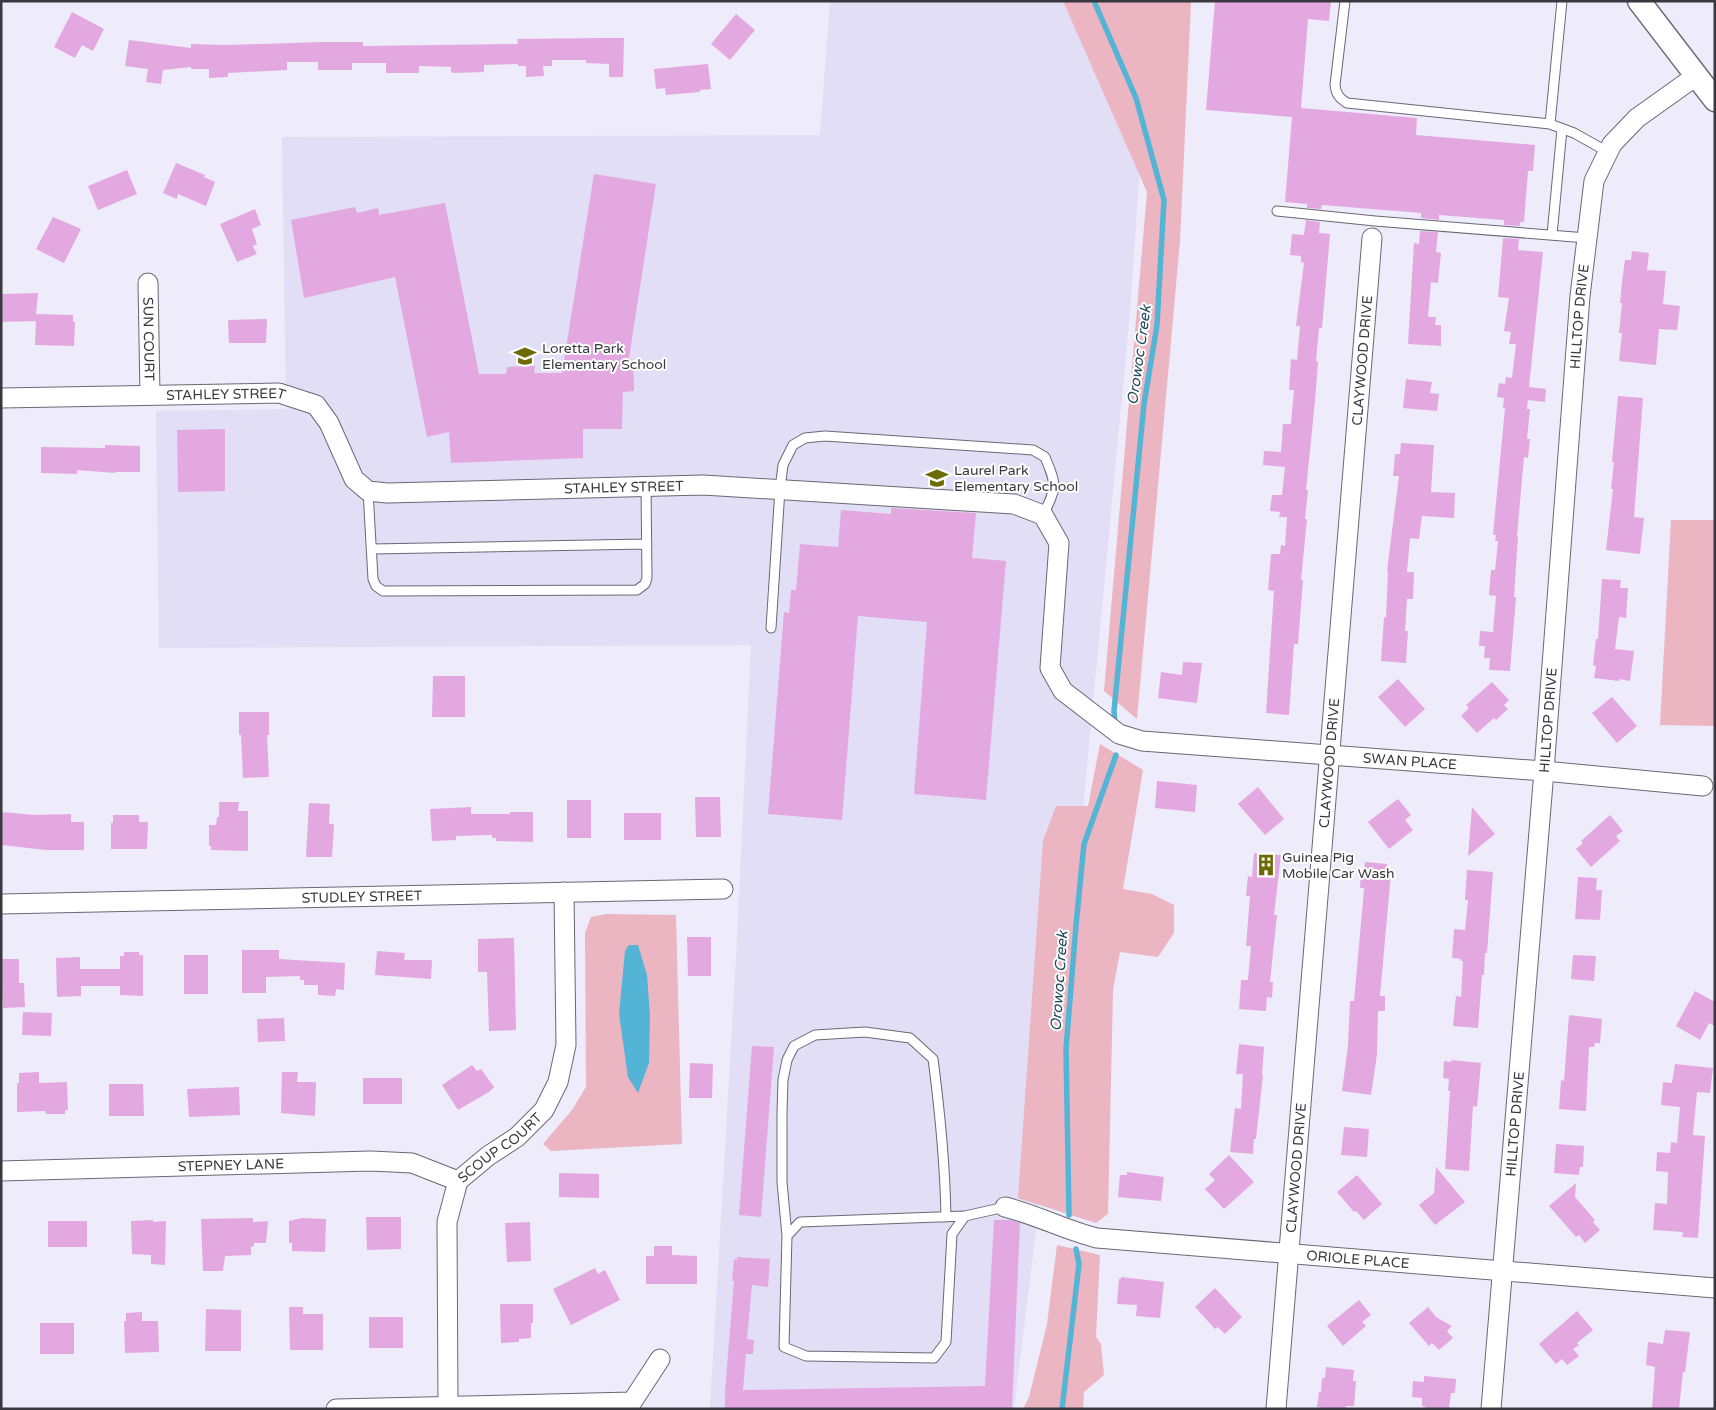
<svg xmlns="http://www.w3.org/2000/svg" width="1716" height="1410" font-family="'Varela Round',sans-serif">
	<rect width="100%" height="100%" fill="#eeebfb"/>
	<path fill="#e1def5" d="M830,1H1151L1130,312L1067,978L1014,1409H710L736,958L751,645L159,648L156,411L286,409L282,137L820,135Z"/>
	<path fill="#ebb5c2" d="M1063,1H1190L1191,3L1180,241L1137,719L1104,691L1147,192Z
		M1671,520H1715V726L1660,725Z
		M1100,744L1143,770L1123,889L1152,894L1174,905V933L1158,957L1120,952L1113,990L1108,1214L1096,1223L1018,1198L1043,841L1056,806H1088Z
		M606,914L676,915L682,1144L551,1151L543,1144L572,1110L586,1087L585,933L591,917Z
		M1057,1245L1100,1255L1096,1337L1101,1344L1104,1375L1084,1392L1083,1409H1023L1029,1397L1047,1324Z"/>
	<path fill="#53b4d6" d="M629,945H638L647,975L650,1016L649,1063L638,1093L628,1077L619,1014L625,951Z"/>
	<g fill="none" stroke-linecap="round" stroke-linejoin="round">
		<path stroke="#53b4d6" stroke-width="5.5" d="M1094,1L1136,98L1164,200L1157,325L1144,404L1114,711L1115,724
			M1069,1215L1066,1049L1076,925L1084,844L1116,755
			M1062,1409L1079,1264L1076,1249"/>
	</g>
	<path fill="#e4a8e1" d="M1215,1H1331L1329,21L1308,19L1301,108L1417,118L1416,135L1535,145L1533,171H1528L1524,222H1520V226L1504,225V220L1439,215V220L1421,218V213L1322,205L1321,209L1307,208V204L1285,202L1292,117L1206,110Z
		M72,12L104,29L93,51L82,45L75,58L54,47Z
		M736,14L755,30L730,60L711,44Z
		M600,38H624L623,77H609V64L586,63V60H552V66H543L544,76L526,77V66H518V64L484,65V72L454,73L451,72V67L419,66V73H386V63H352V70H318V62H287V70L228,73V77L209,78V69H191V67L163,70L161,84L146,82L148,69L125,66L129,40L191,48V44L228,45L322,42H363V46L518,44L517,39Z
		M708,64L711,89L700,90V92L666,95L665,88L656,89L654,69Z
		M176,163L205,175L204,177L215,182L206,206L178,194L177,199L163,193Z
		M127,170L137,194L98,210L88,186Z
		M594,174L656,184L629,358L633,360L634,391L623,392L622,429H583V458L451,463L449,432L427,437L395,277L304,298L291,220L355,207L357,213L378,208L379,215L445,203L479,374H506L507,367L535,366L534,373H562Z
		M255,209L261,225L252,229L257,244L253,246L257,254L237,262L220,224Z
		M53,217L81,229L64,263L36,249Z
		M1306,220L1320,222L1319,233L1330,234L1322,328H1319L1316,361L1318,362L1315,401L1306,490H1308L1305,519H1307L1301,580H1303L1298,644H1294L1289,715L1266,713L1274,591L1268,590L1271,554H1280L1281,545L1285,546L1287,517H1279L1280,512L1270,511L1272,495H1282L1285,467L1263,465L1264,451L1281,452L1283,424H1291L1294,390H1289L1291,359L1297,360L1300,326H1296L1304,263L1301,262V256L1290,255L1292,234L1304,235Z
		M1420,231L1438,232L1436,252L1441,253L1438,283L1431,282L1428,317H1436L1435,325H1441V346L1408,344L1414,243L1419,244Z
		M1503,238L1519,239L1518,250L1543,252L1529,387L1546,389L1545,402L1528,400L1527,409H1530L1527,439H1530L1528,458L1524,457L1517,536H1518L1514,597H1516L1510,671L1489,670L1490,658H1484L1485,646H1479L1480,631L1493,632L1496,596L1489,595L1491,570H1495L1498,541H1495L1496,535H1493L1505,408H1503L1504,398L1497,397L1499,383L1505,384L1506,377L1512,378L1516,344H1509L1511,332L1504,331L1509,298L1498,297Z
		M1632,251L1649,253L1647,270L1666,271L1663,304L1680,306L1677,330L1659,329L1656,365L1619,361L1622,333H1619L1622,303H1620L1622,281L1625,260H1631Z
		M38,293L36,314L73,315V321L75,322L74,346L35,345L36,319V321L1,322V294Z
		M267,319L266,343H229L228,320Z
		M1406,379L1432,382L1430,393L1439,394L1437,411L1403,408Z
		M1618,396L1643,398L1634,517L1644,518L1640,554L1606,550L1613,489H1611L1614,462H1612Z
		M225,429V491L178,492L177,430Z
		M1401,443L1434,445L1431,492L1455,493L1454,518L1422,516L1419,539L1410,538L1407,572H1414L1413,599H1407L1405,631H1408L1406,663L1381,661L1384,617L1386,618L1388,571H1387L1399,476H1393L1395,454H1400Z
		M105,445L140,446V472H115V473L77,470V474L41,473V447L105,448Z
		M891,508L976,513L972,558L1006,561L986,800L914,794L927,622L858,616L842,820L768,814L784,612L789,613L791,590H796L800,544L838,547L841,510L891,514Z
		M1602,579L1621,580L1620,588H1628L1626,618L1619,617L1615,649L1634,651L1630,681L1619,679V681L1594,678L1596,666L1593,665L1596,639H1598Z
		M1183,662L1202,663L1197,703L1158,698L1161,672L1182,675Z
		M433,676H465V717H432Z
		M1398,679L1425,709L1405,727L1378,697Z
		M1492,682L1509,700L1504,705L1508,709L1496,720L1494,718L1477,733L1461,716L1469,708L1466,705Z
		M1612,697L1637,726L1617,743L1592,713Z
		M239,712H269V735H267L269,777L243,778L241,735H239Z
		M1157,781L1197,785L1195,812L1155,808Z
		M1258,787L1284,819L1265,835L1238,804Z
		M695,797H720L721,837H696Z
		M1398,799L1411,815L1405,820L1413,830L1389,849L1368,822Z
		M567,800H591V838H567Z
		M219,802H239L238,811H248V851L211,850V846H209V825H216L217,817H219Z
		M309,803L330,804L329,824H334L332,857H306Z
		M471,807V814H510V812H532L533,813V842L496,841V838H492V835L456,836V840L432,841L430,809Z
		M1472,807L1495,834L1468,856Z
		M1,812L35,815L71,814V822H84V850H46L1,845Z
		M624,813H661V840H624Z
		M113,815H139V822H148L147,849H111V823H113Z
		M1610,815L1623,831L1616,836L1620,841L1591,867L1576,849L1583,843L1581,841Z
		M1254,853L1281,855L1274,915H1277L1270,982H1273L1272,998L1267,997L1266,1011L1239,1009L1241,980H1248L1251,946H1246L1250,896H1246L1248,876L1252,877Z
		M1365,862L1387,864L1386,872L1391,873L1380,996H1385V1011H1378L1377,1054L1371,1095L1342,1091L1348,1045L1350,1001H1354L1363,901L1364,888H1360L1361,870L1364,871Z
		M1467,870L1493,872L1487,953H1485L1484,975H1482L1478,1028L1453,1026L1456,996L1461,997L1463,961H1461V959L1452,958L1454,929L1465,930L1468,900H1465Z
		M1578,877L1597,878L1596,890H1602L1600,920L1575,919Z
		M687,937H711V976H688Z
		M514,938L516,1030L489,1031L487,972H478V939Z
		M242,950H279V959L345,963L344,990L336,989L335,996L318,995V985H304V980H300V976L266,977V993H242Z
		M377,951L405,953L404,960H432L431,979L375,975Z
		M124,952H139V955H143V996L120,995V986H81V996L57,997L56,958L80,957V969H120V956H124Z
		M184,955H208V994H184Z
		M1573,955L1596,956L1594,981L1571,979Z
		M1,959H19V983H24L25,1007L3,1008Z
		M1695,991L1715,1002V1026L1709,1023L1700,1040L1676,1026Z
		M23,1012L52,1013L51,1036L22,1035Z
		M1569,1015L1602,1019L1600,1043H1595L1594,1047H1589L1586,1111L1559,1109L1561,1080L1564,1081Z
		M284,1018L285,1041L258,1042L257,1019Z
		M1239,1044L1264,1047L1262,1075H1263L1256,1139H1254L1253,1154L1230,1152L1235,1108L1241,1109L1243,1074H1236Z
		M752,1046L774,1047L761,1217L739,1215Z
		M1451,1060L1481,1063L1477,1107L1473,1106L1469,1171L1445,1169L1450,1091H1448L1449,1079L1443,1078L1444,1061L1451,1062Z
		M690,1063L713,1064L712,1098H689Z
		M1675,1064L1713,1068L1710,1093L1697,1092L1693,1135L1705,1136L1698,1238L1682,1237L1683,1232L1653,1230L1655,1203L1667,1204L1668,1172L1656,1171L1657,1152L1670,1153L1671,1142L1677,1143L1680,1107L1661,1105L1663,1082L1672,1083Z
		M472,1065L477,1071L481,1069L494,1087L489,1092L458,1110L442,1085Z
		M39,1072V1083L67,1082L68,1110H65V1114H46L45,1111L17,1112V1083H19V1073Z
		M282,1072H298L297,1082H316L315,1116L281,1113Z
		M363,1078H402V1104H363Z
		M109,1084H143L144,1116H109Z
		M239,1087L240,1115L189,1117L187,1089Z
		M1344,1127L1369,1129L1367,1157L1341,1155Z
		M1556,1144L1584,1146L1583,1167H1580L1579,1175L1554,1173Z
		M1229,1155L1254,1182L1224,1209L1205,1189L1215,1180L1209,1174Z
		M1436,1167L1465,1202L1435,1225L1419,1205L1434,1193Z
		M1127,1172L1164,1177L1161,1201L1118,1197L1120,1175H1127Z
		M559,1173L599,1174V1198L559,1197Z
		M1357,1175L1382,1204L1364,1220L1356,1211L1354,1212L1337,1192Z
		M1576,1183L1575,1197L1595,1220L1593,1222L1600,1230L1585,1243L1579,1235L1576,1237L1549,1206Z
		M366,1217H401V1249L367,1250Z
		M253,1218V1222L268,1221L266,1243H254V1246L251,1247V1255L225,1256L223,1271H203L201,1219Z
		M302,1218L326,1219L325,1252L292,1251V1243H289V1221Z
		M153,1220V1222L166,1221L165,1265L151,1264V1255L132,1254L131,1221Z
		M994,1220H1011L1020,1223L1012,1409H725V1391L734,1281H732L734,1259L737,1260V1257L770,1259L768,1287L752,1285L747,1339L754,1340L753,1354H746L743,1390L985,1386Z
		M48,1221H87V1247H48Z
		M530,1222L531,1261L507,1262L505,1223Z
		M654,1246H672V1255L697,1256V1284H646V1256H654Z
		M595,1268L598,1274L605,1270L620,1300L571,1325L553,1289Z
		M1121,1277L1164,1282L1160,1318L1136,1316L1137,1305L1117,1304L1119,1279H1121Z
		M1215,1288L1242,1317L1225,1334L1218,1327L1215,1329L1195,1307Z
		M1359,1300L1371,1315L1362,1322L1366,1326L1343,1346L1327,1326Z
		M500,1304H533V1323H531V1338L519,1339V1342L501,1343Z
		M289,1307H303V1314H323V1350H290Z
		M1428,1307L1436,1317L1452,1326L1447,1331L1453,1338L1439,1350L1432,1343L1429,1346L1409,1323Z
		M206,1309L241,1310V1351H205Z
		M1577,1311L1593,1330L1577,1343L1579,1345L1573,1349L1579,1356L1567,1365L1562,1359L1556,1364L1539,1344Z
		M142,1312V1321H158L159,1352L125,1353L124,1321H126V1313Z
		M369,1317H403V1348H369Z
		M40,1323H74V1354H40Z
		M1665,1330L1690,1332L1685,1372H1683L1679,1409H1652L1655,1367L1646,1365L1648,1342L1663,1344Z
		M1326,1367L1354,1370L1353,1381H1356L1354,1406H1346L1345,1409H1321V1407H1317L1319,1392H1321L1322,1378H1325Z
		M1424,1376L1456,1379L1455,1393H1451L1449,1409H1426V1407L1422,1406V1398L1412,1397L1413,1381L1424,1382Z"/>
	<g fill="none" stroke-linecap="round" stroke-linejoin="round">
		<g stroke="#6a6875" stroke-width="11">
			<path id="service" d="M1345,1L1335,85C1336,94 1339,98 1347,103L1550,124L1574,133L1608,152
				M1550,124L1562,1
				M1277,211L1375,221L1587,238
				M1552,235L1562,129
				M368,491L373,579L376,586L383,591L637,590L645,584L647,578L646,486
				M372,549L647,544
				M771,628L780,489L783,465L793,445L805,438L825,436L1033,450L1045,457C1057,486 1057,487 1043,515
				M965,1216L800,1222L787,1236L784,1347L806,1356L934,1358L946,1342L952,1234L965,1216L1005,1207
				M787,1236L782,1182V1112L783,1080L787,1060L794,1046L815,1035L865,1032L910,1038L933,1059C940,1112 945,1164 946,1217"/>
		</g>
		<g stroke="#6a6875" stroke-width="21">
			<g id="minor">
				<path id="s1" d="M148,283L150,395"/>
				<path id="s2" d="M1,398L279,393L316,405L329,423L354,479L368,491L387,493L703,485L1014,504L1043,515L1059,543L1050,668L1063,691L1119,734L1142,741L1544,771L1703,786"/>
				<path id="s3" d="M1,904L723,889"/>
				<path id="s4" d="M1,1171L371,1161L412,1163L458,1181"/>
				<path id="s5" d="M1005,1207C1037,1215 1065,1230 1097,1238L1715,1288"/>
				<path id="s6" d="M448,1406L447,1222L458,1181L488,1156L517,1137L544,1110L558,1082L566,1045L564,892"/>
				<path d="M336,1409L632,1402L660,1359"/>
				<path id="s7" d="M1276,1409L1372,238"/>
				<path id="s8" d="M1491,1409L1544,771L1580,296L1594,181L1612,144L1637,118L1696,76"/>
			</g>
		</g>
		<g stroke="#6a6875" stroke-width="25">
			<path id="tertiary" d="M1639,1L1715,100"/>
		</g>
		<use href="#service" stroke="#fff" stroke-width="9"/>
		<use href="#minor" stroke="#fff" stroke-width="19"/>
		<use href="#tertiary" stroke="#fff" stroke-width="22"/>
	</g>
	<defs>
		<g id="school-bare" transform="scale(1.725)"><path d="M0-5L7-2L0 1L-7-2ZM-4 1L0 2.5L4 1V4Q0 6-4 4Z" fill="#6d6903" stroke="#fff" stroke-width="2.5" paint-order="stroke"/></g>
		<g id="building-bare" transform="scale(1.725)"><path d="M-4-6H4V6H1V3H-1V6H-4ZM-2.5-4.3h1.7v1.8h-1.7ZM.8-4.3h1.7v1.8H.8ZM-2.5-1h1.7V.8h-1.7ZM.8-1h1.7V.8H.8Z" fill="#6d6903" stroke="#fff" stroke-width="2.5" paint-order="stroke"/></g>
	</defs>
	<g fill-rule="evenodd">
		<use href="#school-bare" x="525" y="356"/>
		<use href="#school-bare" x="937" y="478"/>
		<use href="#building-bare" x="1266" y="865"/>
	</g>
	<g text-anchor="middle" stroke-width="4" stroke-linejoin="round" paint-order="stroke">
		<g font-size="14" fill="#39383e" stroke="#fff">
			<text dy="5" stroke="none"><textPath href="#s8" startOffset="1096">HILLTOP DRIVE</textPath></text>
			<text dy="5" stroke="none"><textPath href="#s1" startOffset="56">SUN COURT</textPath></text>
			<text dy="5" stroke="none"><textPath href="#s7" startOffset="1052">CLAYWOOD DRIVE</textPath></text>
			<text dy="5" stroke="none"><textPath href="#s2" startOffset="225">STAHLEY STREET</textPath></text>
			<text dy="5" stroke="none"><textPath href="#s2" startOffset="675">STAHLEY STREET</textPath></text>
			<text dy="5" stroke="none"><textPath href="#s8" startOffset="691">HILLTOP DRIVE</textPath></text>
			<text dy="5" stroke="none"><textPath href="#s2" startOffset="1644">SWAN PLACE</textPath></text>
			<text dy="5" stroke="none"><textPath href="#s7" startOffset="648">CLAYWOOD DRIVE</textPath></text>
			<text dy="5" stroke="none"><textPath href="#s3" startOffset="361">STUDLEY STREET</textPath></text>
			<text dy="5" stroke="none"><textPath href="#s8" startOffset="286">HILLTOP DRIVE</textPath></text>
			<text dy="5" stroke="none"><textPath href="#s6" startOffset="280">SCOUP COURT</textPath></text>
			<text dy="5" stroke="none"><textPath href="#s4" startOffset="230">STEPNEY LANE</textPath></text>
			<text dy="5" stroke="none"><textPath href="#s7" startOffset="242">CLAYWOOD DRIVE</textPath></text>
			<text dy="5" stroke="none"><textPath href="#s5" startOffset="359">ORIOLE PLACE</textPath></text>
		</g>
		<g font-size="14" fill="#39383e" stroke="#fff" text-anchor="start">
			<text x="542" y="353">Loretta Park<tspan x="542" dy="16">Elementary School</tspan></text>
			<text x="954" y="475">Laurel Park<tspan x="954" dy="16">Elementary School</tspan></text>
			<text x="1282" y="862">Guinea Pig<tspan x="1282" dy="16">Mobile Car Wash</tspan></text>
		</g>
		<g font-size="15" font-style="italic" fill="#204b5a" stroke="#fff">
			<text transform="translate(1139 355) rotate(-82)" y="5">Orowoc Creek</text>
			<text transform="translate(1059 981) rotate(-86)" y="5">Orowoc Creek</text>
		</g>
	</g>
	<rect width="1716" height="1410" fill="none" stroke="#39383e" stroke-width="5"/>
</svg>
